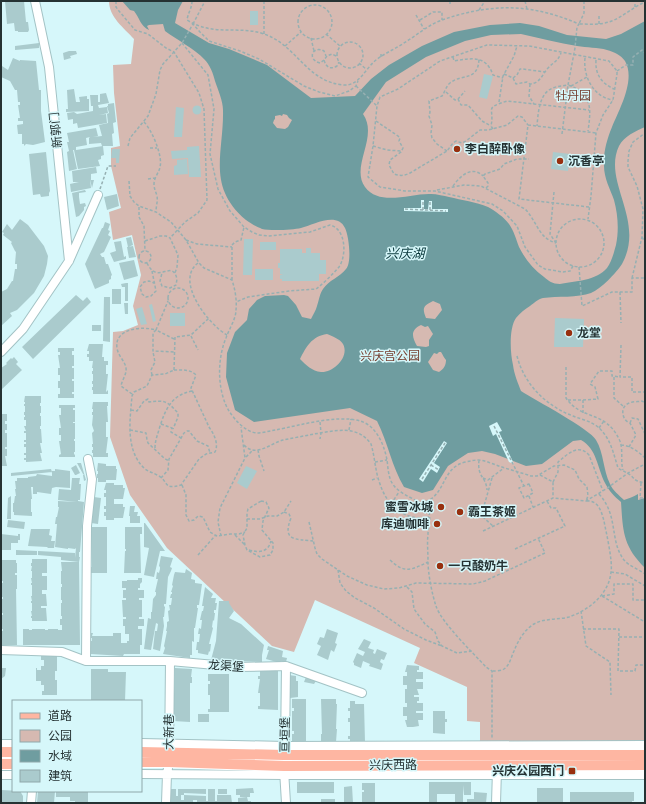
<svg xmlns="http://www.w3.org/2000/svg" width="646" height="804" font-family="'Golos Text','Noto Sans SC',sans-serif">
	<rect width="100%" height="100%" fill="#d6f7fa"/>
	<path fill="#d6b9b1" d="M109,1H645V741L480,742V722L467,721V687L414,663L420,648L315,600L294,652L272,646L167,548L130,495L110,437L113,332L123,331L138,325L133,306L141,275L132,235L113,240L109,212L121,208L111,166V148L120,146L114,93L113,65L131,64L134,39C124,28 109,17 109,1Z"/>
	<path fill="#6f9da0" fill-rule="evenodd" d="M122,1H183L178,10L175,23L209,43L229,49L267,65L311,98L355,96L371,79L389,65L422,46L454,32L490,25L520,23L539,26L567,35L606,39L621,34L645,21V127C636,131 624,136 619,146C602,182 646,220 622,264C616,273 601,289 591,293C578,298 557,296 543,298C538,299 534,303 530,306C525,309 520,313 516,318C509,328 510,352 513,365C514,374 518,383 521,391C535,400 590,429 596,440C604,453 603,470 610,484C613,491 619,495 624,500C629,498 633,497 638,494V500L645,498V568C623,546 623,532 621,502C614,496 609,491 605,483C597,467 597,449 581,440L573,441L542,464L526,466L495,454L482,451L468,453L448,466L433,490L422,493L404,487C392,467 388,443 377,421L350,408L254,422L235,410L226,377L227,353L235,332L247,320L249,309L257,300L265,296L284,295L288,296L296,305L302,317L311,319C313,315 316,310 317,306C319,300 320,293 323,289C329,280 340,277 346,269C352,263 349,236 345,228C337,211 313,225 301,228C293,230 270,231 262,229C257,227 250,223 246,220C206,186 224,153 223,110C223,101 218,90 215,81C213,73 210,65 204,59C196,50 176,39 165,31L163,24L149,25L147,26L149,30C141,27 139,17 134,11L130,10ZM521,34C540,38 559,43 577,46C587,48 598,47 607,50C614,52 621,55 625,61C636,80 619,110 612,127C607,139 603,153 604,166C604,178 610,189 614,200C618,215 619,230 616,245C614,252 612,261 607,268C596,281 575,281 560,284C552,284 549,281 544,277C533,269 525,259 519,247C516,239 514,231 509,224C504,217 495,211 488,207C476,202 462,200 449,197C444,196 437,194 431,194C411,193 380,207 365,187C350,166 379,137 363,114L386,82L426,57L465,41L491,35ZM283,114L287,115L289,118L292,120L288,127L285,129L277,128L273,123L274,120L275,119V116L280,115L282,116ZM433,301L440,304L442,310L435,319L426,318C422,308 423,306 433,301ZM421,325L425,327L428,326L433,334L429,340V346L426,347L417,346C412,337 410,330 421,325ZM327,334C332,336 340,339 343,344C350,357 333,373 321,372C312,371 306,365 300,359C306,347 312,336 327,334ZM439,352H441C443,355 444,358 446,360C446,365 444,369 439,372L433,370L428,362L434,353L437,354Z"/>
	<path fill="#d6f7fa" d="M421,200H424V209H428L429,201H432V209H448V212L404,211V208H421Z
		M497,422L502,431L499,432L514,464L509,462L496,434L493,436L489,426Z
		M444,441L447,443L434,463L440,467L437,473L431,469L423,482L419,479Z"/>
	<path fill="#aacbcd" d="M5,1H24L26,22H28L29,30L28,32H18V31H15L14,23L7,24Z
		M250,11H258V25H250Z
		M39,43V48L15,50V46Z
		M69,51H76L77,54L70,56L71,58L64,60L63,53Z
		M13,58L20,61L19,65L20,60L36,61L39,90H41V111L45,142L33,145L26,144L24,146V144H22V134H18L17,125L23,124V121H18V118H20L18,105H20V102H18L17,90H15L10,81L1,77L2,66L8,70Z
		M484,74L493,76L487,99L479,97Z
		M74,89L76,102H80L79,97L87,96V99H89V111L66,112V109H68L67,90Z
		M106,93L109,103L98,105L99,108L107,107L108,113L99,115L106,114L107,123L78,128L77,123L73,124V119L68,120L67,113L74,112L77,114L93,111V106H91L90,95H98V102H100V94Z
		M114,103L116,122L113,123L114,133L112,134L113,146H102L101,143L89,144V138L90,137L86,138L87,145L76,147V150L103,146L104,155L101,156V159L98,160L100,166L78,169L74,150H73L77,169L69,171L67,152L69,151L67,142H69L67,133L96,128L98,136L93,137L102,136L99,125L108,123L107,114L109,113L107,106H108V104Z
		M192.5 110a4.5 4.5 0 1 1 9 0a4.5 4.5 0 1 1-9 0Z
		M176,107L184,108L182,137H174Z
		M199,146L201,177H189L188,158L172,159L171,151L187,150V147Z
		M112,149H120L119,163H116V158H111Z
		M46,152L50,191L49,193V196L41,197L40,194L33,195L29,154Z
		M553,152L570,154L568,171L551,169Z
		M187,159L188,174L174,175V166L177,165V160Z
		M96,167L97,173L91,174V180H94L92,188L90,179L91,188L71,192L70,184L79,182H73L72,171Z
		M85,190L86,192L79,193V197L80,204L85,203L86,206L84,207V210L79,216L76,217L72,193Z
		M117,194L119,206L107,210L104,197Z
		M20,219L28,225L44,246L48,256L47,264L44,276L34,293L17,310L10,313L12,316L1,326V292L7,289L12,281H13L15,269H17V264H15L16,252L15,251L11,243L12,242L3,235L4,233L2,232L7,224L12,230Z
		M105,222L110,224L108,230L110,231L108,235L111,237L104,252L100,254L102,257H104L106,264H108L112,275L111,276V279L109,280V283L95,289L85,264L102,228H103Z
		M131,237L133,245L128,247L126,238Z
		M244,239H253L252,275H243Z
		M121,241L124,257L126,256V259L114,262L110,253L116,251L114,242Z
		M260,242H276V250H260Z
		M133,246L136,257L129,258L127,247Z
		M306,248H311V253H320V260H326V274H319V281H282V279H280V275L283,274H280V268H278V263H280V249H302V253H306Z
		M134,260L138,276L124,280L119,263Z
		M255,269H273V280H255Z
		M126,283H128V301H125V287H122L121,284Z
		M112,289H121V304H112Z
		M76,295L83,301L87,297L91,302L33,359L22,347Z
		M104,297H110V342L103,341Z
		M124,303H128V314H125Z
		M152,304L156,321L153,322L149,305Z
		M142,307L147,324L141,325L136,309Z
		M170,313H185V326H170Z
		M555,318L584,319L583,347H554Z
		M92,325H101V331H92Z
		M89,344H103L102,357H104V361H108V365H106V374H108L106,392L108,390V394H93V390H92V387H93V384H92V381H93V374H92V371H93V368H92L93,361H89V357H87V354H89V351H87Z
		M58,348H74V351H72V355H74V366H72V368H74V379H72V381H74V392H72V394H74V398H58V394H60V388H58V381H60V375H58V368H60L58,355H60V352H58Z
		M14,357L18,362L16,364L22,370L1,390V368L7,364L6,363L11,358L12,359Z
		M25,396H41V403H40V406H41V413H40V416H41V426H40V429H41L42,443H40L42,453H40L42,461L26,462V460H24V458H26V455H24V453H26V447H24V444H26V442H24V440H26V433H24V431H26L24,426H26V420H24V417H25V415H24V412H25V406H24V404H25V402H24Z
		M93,402H108V406H107L108,422H106V437H108L106,453H108V457H93V453H92V450H93V447H92V444H93L92,433L94,431L92,425L93,415H92V412H93V409H92Z
		M59,405H75V408H73V410H75V422H73V423H75V439H74V441H75V452H74V455L75,454V457H59V455L61,454L59,441H61V435H59V428H61L59,415H61V408H59Z
		M1,414H7V421H5V424H7V430H5V433H7V447H5V449H7V456H5L7,466H1Z
		M77,463H81L86,480L84,481L83,475L84,474H83Z
		M98,463L106,464V466H116V469H117L116,480H106V482H98V478H97V474H98V471H97Z
		M76,465L80,473L76,475H75L71,468Z
		M246,466L257,471L247,489L237,483Z
		M51,469L52,472L11,476V473Z
		M55,469L70,471V488L56,487L52,488L51,494L37,492V494H33V487H31L32,499H31V512H32V516L14,515V512H13V503H14L15,496H16L15,489H16L15,481H17V478H28V477L36,476L37,474L52,476V471H55Z
		M72,478H80L79,484H81L80,500H78V501L84,502L80,552H79V557H80L79,562L61,560V557L38,555V551L75,553V558L76,548L75,549L68,548V549L55,547L57,524H55L56,517H57L59,507H58V501L77,502L58,500L59,489L71,490Z
		M106,483H114V485H123V488H125L123,499H114V504H123V507H125L123,518H114V520H106V516H104V512H106V509H104V506H106V497H104V493H106V490H104Z
		M11,496V519H7L8,498Z
		M94,497L101,498L98,524L91,523Z
		M130,506H135L134,512H138L137,516H140V523H130V516H129Z
		M8,520L25,522L24,529L7,527Z
		M144,523H145L165,551H160L154,577L144,575L149,548L144,547Z
		M91,527H107V573H91V567H92Z
		M125,527H142V534H140L141,573H124L125,551H126V549H125Z
		M31,529H50L49,535L52,536L51,541H55L54,548H48L47,547L28,546Z
		M1,534L18,536V534H20V540H18V543H11V550H1Z
		M16,550L37,551V555H16Z
		M161,556L173,558L170,567L172,568L171,571L168,577L166,604H164V606L165,607L164,617H163L164,626L160,651L153,649L155,631H157L158,624L156,623L151,650L144,649L148,618L151,619V612H152L153,599L156,595V592H155L158,579H156L157,572L159,573L160,569V567L159,566Z
		M32,559H47V573H42V576H47V590H42V594H46L47,606H41V608H46L47,621H32V618H31V616H32L31,611H32V603H31V601H32L31,596H32V585H31V583H32L31,578H32V571H31L32,566H31V563H32Z
		M1,560H16V563H17V573H15V575H17V589H16L17,645H1V631H3V629H1V615H3V613H1V599H3V597H1V583H3V581H1Z
		M61,562H79L80,645H23V629H29V630H32V629H45V630H48V629H58V630H62V625H60V619H62V616H61V603H62V600H61V587H62V584H61V571H62Z
		M186,569L192,573L191,579L195,580V583L202,584L199,605H197V608H198L195,628H194V642L192,641V655H190V658L163,654L165,648L164,646L167,631H166L167,626V622L169,621L168,611L170,610L169,605H171L172,598H170L171,594H172V592H171L173,586L172,585L174,575L175,572L185,573Z
		M138,578H142V582L140,584V588H138V590H144V598H139V600H142V617H139V619H144V626H138V629H142V645H140V654H124L123,656L91,654V641H92V638H89V633H93L92,636H113V633H121V643H127V641H129V634H125V626H123V619H126V617H123L122,600H126V598H123V590H126V588H122V581H127V580H138Z
		M205,587L213,594L211,598H216L215,603H217L216,610H214V613H215L214,621L213,620L212,627L213,628L209,644H211L210,652L209,651L208,655L198,653V650H196L197,642H199L200,634H198L199,628L201,629L202,620H200L202,611H203L204,606H202Z
		M219,601H229V603L234,611L229,618L241,624L264,645L262,655V662L211,660L216,641Z
		M327,629L338,633L335,643L337,644L334,652L331,650L328,660L317,655L321,646L317,644L320,637L324,638Z
		M364,639L371,642L368,648L374,650L373,653L375,654L377,649L387,653L384,660L381,659L380,662L383,664L381,670L369,666L370,664L363,661L361,668L354,665V663L353,662L357,653L363,656L365,652L358,649Z
		M268,646L283,651L282,657L287,658L286,662L281,661L280,663L266,659L269,650H267Z
		M41,656H57V671H55V680H57V695H42V691H44V685H41V681H36V668H37V670H41V666H44V660H41Z
		M407,665L419,666V670H417V672H423V679H416V682H423V689H417L419,695H414V697H419V701H417V703H423V711H416V713H423V720H418L419,726L413,727H407L405,720H407V716H403V707H407V703H405V689H407V685H403V676H407V672H405Z
		M1,668H6L5,676L1,679Z
		M175,668L192,669L191,677H192V683H190V722L173,721Z
		M91,669H108V672H126L125,701H91Z
		M260,670H278V710L258,709V706H260V693H258L260,679H258V676H260Z
		M208,674H229V712H208V709H210V695H208V684H210V681H208Z
		M289,675L296,676V681H298V697L290,698Z
		M306,677L316,681L314,684L304,682Z
		M292,699H306V742H292V734H294V731H292V711H294V708H292Z
		M321,699H336V704H337L336,729H337L336,742H321V734H322Z
		M350,701H355V704H364L365,742H350V739H348V736H350V722H348V718H350V711H348V708H350Z
		M433,711H445V719H447V722H445V734L433,733Z
		M198,714H209V722H198Z
		M297,782H334V793H297Z
		M429,782H471V795H464L463,785V803H455V794H437V803H429Z
		M362,783H375V803H362V792H364V790H362Z
		M352,786L353,803H344V787Z
		M253,788L254,793H250V797H240V795H236V789Z
		M537,788H563V803H537Z
		M169,789H176V796H178V789H206V794L184,793V795H181V800H184V795L206,796V801H208V789H215V801H217V795H231L232,803H197V800H193V803H170Z
		M218,789H227V794H218Z
		M1,790L20,791L23,796V803H1Z
		M38,791H55L54,803H37Z
		M56,791H88V803H75V801H70V797H56Z
		M474,792L487,793L486,803H467V799H474Z
		M570,792H634V801H632V803H570Z
		M247,797L248,801H251V803H238V798Z
		M321,799H335V803H321Z"/>
	<g fill="none" stroke-linecap="round" stroke-linejoin="round">
		<g stroke="#a3c3c5" stroke-width="10">
			<path id="minor" d="M35,1L49,67L69,261
				M1,352L23,329L69,261L98,195
				M1,650L62,652L86,661H170L238,667L286,666L362,693
				M86,661L87,526L92,479L88,459
				M141,743L285,746L645,745
				M1,744H13
				M285,750L286,666
				M284,770L286,803
				M141,774L284,775H645
				M1,775H13
				M31,803L32,791
				M166,803L167,774L169,762L170,661
				M496,803L497,770"/>
		</g>
		<g stroke="#fff" stroke-width="12">
			<path id="major" d="M1,752H13
				M141,752L284,755H645
				M141,762H169L284,766L645,765
				M1,764H13"/>
		</g>
		<path stroke="#96b0b2" stroke-width="1.5" stroke-dasharray="3 2" stroke-linecap="butt" d="M116,1V7L119,11L135,30L148,34L166,48L174,52L199,93L204,109L207,200L198,213L185,222L170,238
			M192,1C192,8 188,13 187,20C214,37 238,25 264,34C297,45 306,82 344,85C359,86 365,69 376,60C385,53 397,48 407,41C417,35 426,27 437,22C444,19 451,17 458,15C502,3 537,6 579,24L577,27L575,48L568,85C562,86 555,86 549,90C539,97 538,114 537,126
			M264,1V34
			M450,1V4
			M525,1L527,9
			M584,1V13L579,24C587,24 596,25 605,23C620,20 631,8 645,2
			M298 22a17 17 0 1 1 34 0a17 17 0 1 1-34 0Z
			M635,7V1
			M479,10L485,1
			M416,15L424,29
			M420,20L433,12H442V20
			M193,24L205,1
			M599,24V15
			M326,34L340,46
			M311,38L314,51
			M337 55a13 13 0 1 1 26 0a13 13 0 1 1-26 0Z
			M182,43L208,75L214,109L210,154L218,189L230,211L244,227L252,232L259,235L268,236L310,232L330,225C346,229 347,255 339,267C332,275 324,283 316,289L289,291L248,297L236,302
			M285,46L301,32
			M336,56L332,54L327,56L324,60C326,67 330,70 337,66L339,62
			M381,57V53
			M453,57L454,61C472,58 486,55 493,75L503,78
			M585,58C583,76 593,97 613,100
			M324,60L320,63C307,60 312,45 324,51L326,56
			M596,60C595,74 601,83 614,89
			M359,63L366,69
			M645,68V72
			M617,71L626,65H633V57L642,50L645,53
			M504,74L513,78L516,84L527,82L530,84C541,83 542,74 549,67C554,62 558,61 561,53
			M513,78L517,75L520,69H523L545,72
			M530,84L529,96L534,104
			M356,86L377,106
			M571,86L587,77
			M446,92L455,100L458,99L465,91
			M458,99L461,105H468L482,121L491,126
			M499,102L503,76L514,56L517,46
			M376,121L398,136L400,138L399,141L403,148L401,152L390,160L389,165L394,174C400,176 404,176 410,173L447,151L453,143L456,141L462,143L466,141L480,130H488L507,125L518,116L522,117L528,125
			M144,122C152,130 163,156 160,167C159,173 154,177 154,184C154,189 156,192 157,196C158,201 156,206 156,212
			M493,129L491,126C495,107 483,109 507,101L589,110
			M562,134L568,85C593,93 591,110 588,131
			M128,146L130,138L148,116L156,94L160,70L163,64L182,43L193,24L200,32L209,41L240,51L259,59L304,86L319,92L335,96L349,91L356,86L358,81
			M373,146L387,150L401,151
			M150,148H157
			M447,151L437,144L432,138L431,133L432,125L429,116L430,112L429,101L442,96C445,92 446,86 450,83C462,73 478,82 479,59
			M148,179L155,178
			M129,181L130,196L134,202L139,206L156,212L171,222L186,240L199,263L204,268L232,280C235,289 237,300 236,310C236,319 229,329 226,338C217,359 217,391 229,411C235,420 245,432 257,433C263,433 269,431 275,430C299,426 352,409 371,427C380,435 385,449 387,460C388,467 388,474 391,481C399,498 425,499 429,513C431,520 428,527 428,534C427,543 428,552 428,561C428,574 432,594 436,606C441,622 473,653 486,667L492,671V739
			M453,186C460,176 472,165 483,176
			M486,188L488,186V183L483,176L485,174L500,169L504,164L517,159H529
			M100,189L108,166H116
			M437,190L464,185L481,186L525,209C537,221 538,238 556,243
			M554,192L550,234L556,243
			M139,207V217L144,226L145,251
			M589,207L519,199L528,125L596,133
			M405,209L446,211
			M423,210V200
			M430,210V201
			M556 243a24 24 0 1 1 48 0a24 24 0 1 1-48 0Z
			M642,237L645,242
			M186,240L197,244L232,247
			M145,241L160,236H166L170,238L178,255L177,267L175,273
			M139 257a6 6 0 1 1 12 0a6 6 0 1 1-12 0Z
			M147,263C158,286 172,258 177,279L176,285L170,288L162,286L160,281L162,273
			M198,263C174,281 209,325 227,335
			M573,266L570,271L563,272L545,269L538,265L525,247L517,226L503,211L492,204L435,191H405L380,187L368,177L373,146L377,106L380,97L398,89L440,61L487,45L529,46L609,61L617,71V74L613,100L603,115L596,133L591,196L588,219
			M579,267L582,306L612,292H632V278H645
			M152,271L156,291L151,296L146,297L142,294L140,287L144,282L149,281L154,283
			M632,278L642,237L643,209L637,186L628,167V161L629,151L633,142L645,133
			M232,280V245L235,242L241,240L244,227
			M168 298a10 10 0 1 1 20 0a10 10 0 1 1-20 0Z
			M620,292L621,323
			M191,336L198,350
			M174,339L156,330L153,333V351L174,352
			M621,345L620,377H632V392H645
			M517,356C524,384 546,406 573,416C583,420 595,422 602,431C611,441 614,455 618,468C621,470 624,471 627,473C635,477 632,481 645,483
			M566,367V398C582,421 605,410 619,439C624,449 620,460 623,470
			M174,370C182,370 190,369 196,375L191,388L209,427C214,434 219,444 215,452L206,454L199,459L181,485C163,490 169,482 159,476C154,473 149,472 145,469C125,451 130,420 132,396L134,392L147,386L152,375L165,374Z
			M174,370L175,337L191,335L209,318
			M152,375L151,370L155,362L153,352
			M614,377V398L624,407
			M132,394L121,386C122,380 127,374 126,368C125,361 118,356 117,348C114,328 143,326 156,330L168,301
			M568,400H583V413
			M583,400L598,399L595,387L590,384L599,371H612V376L620,377
			M131,410L137,411L144,401L148,399L149,402C165,400 167,401 178,413V417L173,429
			M320,422L321,433L320,439
			M630,423L632,418L638,419L645,434
			M161,424L172,428L171,432L181,438
			M494,426L524,486
			M599,428L604,421
			M130,430L146,433L147,440L148,443L164,458L167,460L169,459
			M349,430L351,419
			M244,445C256,458 271,443 283,440C293,438 304,436 314,434C334,431 357,424 371,444C375,457 375,471 380,484C387,506 406,522 429,517
			M621,445C630,445 639,452 645,458
			M629,447L636,435L630,423C623,421 620,410 626,405C630,401 638,402 642,401L645,403
			M155,448C155,440 158,434 160,426C166,408 172,395 192,391
			M258,450L259,456L264,471
			M246,457L253,450
			M479,460C477,478 486,476 487,490
			M375,462L387,460
			M431,465L439,470
			M540,475L553,482V498
			M161,478L168,470L169,459L184,433L187,431H189L197,441L208,446L210,453
			M483,478L488,480L504,468
			M492,478L482,513L484,518L493,526
			M422,479L445,443
			M372,480L377,478
			M553,482L558,472V462C568,454 578,443 589,455L603,491
			M641,483L640,498H645
			M529,484L533,493L524,498L519,488Z
			M182,485L186,495V515L189,521L194,520L198,516L203,517L210,532L217,536L230,534H239L245,532
			M599,494C619,516 609,540 624,560C629,566 638,569 645,574
			M529,496L533,507
			M261,501L266,502L269,508L263,521L262,530L273,543V550L270,555L260,557L247,550L245,545L243,535L247,528V513L248,509Z
			M421,503C447,498 440,467 466,462C470,461 474,460 478,460C484,460 490,463 496,465C507,469 519,472 531,476H537L554,466L564,465L575,470L579,479L587,487L588,496L586,501C598,500 601,510 604,521C606,532 613,561 611,572C609,594 589,610 569,617C558,620 544,618 534,624C524,630 518,641 514,651C511,657 510,665 504,669C501,671 495,671 492,671
			M391,504L399,492
			M284,512L289,514L291,518C282,541 295,539 313,541
			M247,519H260L268,516H277L284,512L291,501
			M309,522L315,548L317,554L322,559L347,576L367,585L384,589L399,588L416,583L473,584L485,581L545,553L538,538
			M483,531L553,498L586,501L606,489L628,473L645,464
			M235,535L245,545
			M221,536L218,522L220,508L245,458L241,427
			M515,549L565,526L556,508H551L547,501
			M249,550C260,553 268,552 271,541
			M198,555L215,536
			M390,560C405,574 411,570 428,562
			M338,570L340,583L346,591L355,598L374,608L404,629L426,640L442,646
			M611,572L625,574L645,586
			M407,587L412,592L414,609L425,624L435,632L438,641L442,646L457,653L472,651
			M602,596L614,594V584H633V600H645
			M602,596L645,622
			M581,611L586,646L610,662L611,695
			M583,629H619L618,671H635L636,665H645
			M619,637H645"/>
		<use href="#minor" stroke="#fff" stroke-width="8"/>
		<use href="#major" stroke="#feb6a2" stroke-width="10"/>
	</g>
	<g fill="#98300f" stroke="#d6f7fa" stroke-width="1.5">
		<circle cx="457" cy="149" r="4"/>
		<circle cx="560" cy="161" r="4"/>
		<circle cx="569" cy="333" r="4"/>
		<circle cx="441" cy="507" r="4"/>
		<circle cx="460" cy="512" r="4"/>
		<circle cx="437" cy="524" r="4"/>
		<circle cx="440" cy="566" r="4"/>
		<rect x="568" y="767" width="8" height="8" rx="2"/>
	</g>
	<g text-anchor="middle" stroke-width="3" stroke-linejoin="round" paint-order="stroke">
		<g font-size="12" fill="#774132" stroke="#d6f7fa">
			<text x="573" y="100">牡丹园</text>
			<text x="390" y="360">兴庆宫公园</text>
		</g>
		<g font-size="12" fill="#253233" stroke="#d6f7fa">
			<text transform="translate(56 130) rotate(-96)" y="4">新郭门</text>
			<text transform="translate(226 666) rotate(4)" y="4">龙渠堡</text>
			<text transform="translate(169 732) rotate(-89)" y="4">大新巷</text>
			<text transform="translate(285 735) rotate(-89)" y="4">亘垣堡</text>
			<text x="393" y="769">兴庆西路</text>
		</g>
		<g font-size="12" font-weight="bold" fill="#253233" stroke="#d6f7fa" text-anchor="start">
			<text x="465" y="153">李白醉卧像</text>
			<text x="568" y="165">沉香亭</text>
			<text x="577" y="337">龙堂</text>
			<text x="433" y="511" text-anchor="end">蜜雪冰城</text>
			<text x="468" y="516">霸王茶姬</text>
			<text x="429" y="528" text-anchor="end">库迪咖啡</text>
			<text x="448" y="570">一只酸奶牛</text>
			<text x="564" y="775" text-anchor="end">兴庆公园西门</text>
		</g>
		<g font-size="13" font-style="italic" fill="#09383b" stroke="#d6f7fa">
			<text x="405" y="258">兴庆湖</text>
		</g>
	</g>
	<rect width="646" height="804" fill="none" stroke="#253233" stroke-width="4"/>
	<rect x="12" y="700" width="130" height="92" fill="#d6f7fa" stroke="#8fa8aa"/>
	<rect x="20" y="713" width="20" height="6" fill="#feb6a2" stroke="#8fa8aa"/>
	<text x="48" y="720" font-size="12" fill="#253233">道路</text>
	<rect x="20" y="730" width="20" height="12" fill="#d6b9b1" stroke="#8fa8aa"/>
	<text x="48" y="740" font-size="12" fill="#253233">公园</text>
	<rect x="20" y="750" width="20" height="12" fill="#6f9da0" stroke="#8fa8aa"/>
	<text x="48" y="760" font-size="12" fill="#253233">水域</text>
	<rect x="20" y="770" width="20" height="12" fill="#aacbcd" stroke="#8fa8aa"/>
	<text x="48" y="780" font-size="12" fill="#253233">建筑</text>
</svg>
